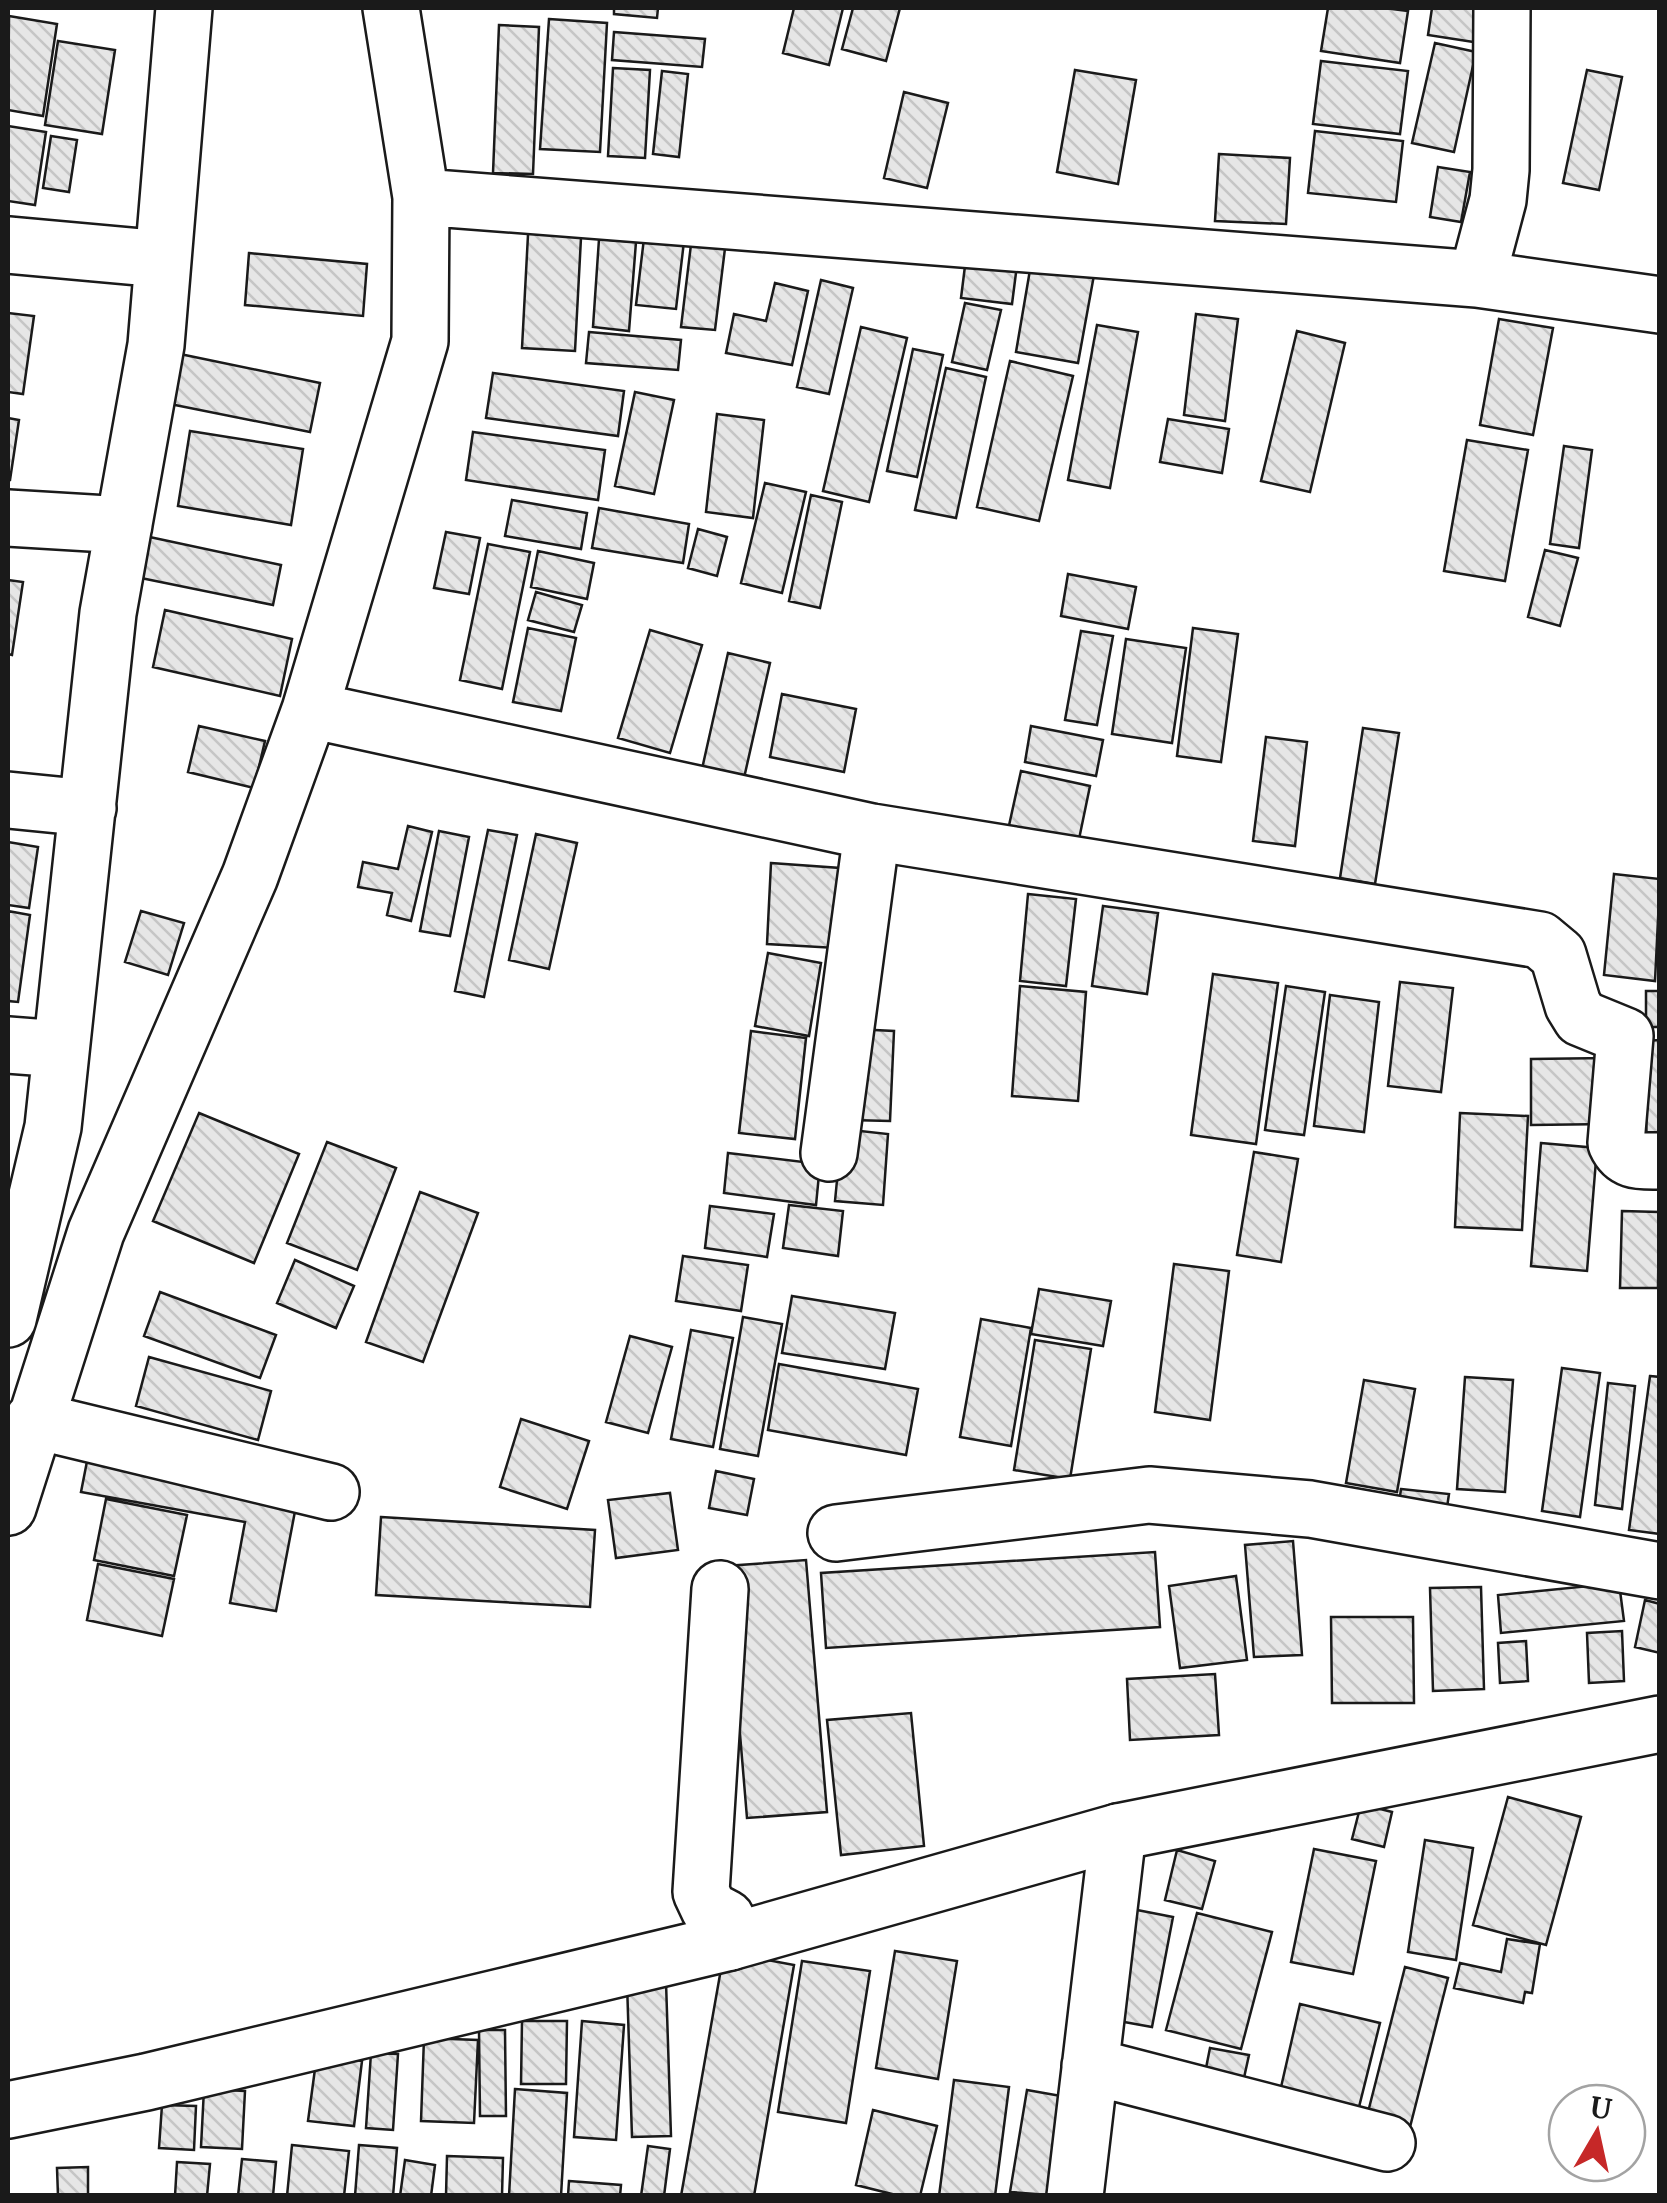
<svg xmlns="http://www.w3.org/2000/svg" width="1667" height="2203" font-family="Merriweather,serif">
	<defs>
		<pattern id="building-back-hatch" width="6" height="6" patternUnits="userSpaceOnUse" patternTransform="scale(2.5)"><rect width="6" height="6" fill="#e6e6e6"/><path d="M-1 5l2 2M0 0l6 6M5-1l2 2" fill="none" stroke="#c5c5c5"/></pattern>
	</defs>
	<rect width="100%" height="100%" fill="#fff"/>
	<path fill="url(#building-back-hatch)" stroke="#1a1a1a" stroke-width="2.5" d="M614,8H658L657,18L614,14Z
		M794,8H843L829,65L783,53Z
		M853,8H900L886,61L842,49Z
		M1328,8H1384L1408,11L1400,63L1321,51Z
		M1432,8H1494L1493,45L1428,35Z
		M9,16L57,24L43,116L8,110Z
		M549,19L607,23L600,152L540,149Z
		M499,25L539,27L533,174L493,173Z
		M614,32L705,39L702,67L612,60Z
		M58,41L115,50L102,134L45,125Z
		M1435,43L1476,52L1454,152L1412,143Z
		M1321,61L1408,71L1400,134L1313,124Z
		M613,68L650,70L645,158L608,156Z
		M1075,70L1136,80L1118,184L1057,172Z
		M1587,70L1622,77L1599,190L1563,183Z
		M662,71L688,74L679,157L653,154Z
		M904,92L948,103L927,188L884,178Z
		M8,126L46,132L35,205L8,201Z
		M1315,131L1403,141L1396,202L1308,193Z
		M51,136L77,140L69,192L43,188Z
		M1219,154L1290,158L1286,224L1215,221Z
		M1438,167L1470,172L1461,222L1430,217Z
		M529,216L582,219L575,351L522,348Z
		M693,228L727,232L715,330L681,327Z
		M645,230L685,233L676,309L636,305Z
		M599,239L636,242L629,331L593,327Z
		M249,253L367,264L363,316L245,305Z
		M966,258L1017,265L1012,304L961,298Z
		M1031,264L1094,275L1078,363L1016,352Z
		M821,280L853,288L829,394L797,387Z
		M775,283L808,291L792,365L726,353L734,314L766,321Z
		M965,303L1001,310L987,370L952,362Z
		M8,313L34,316L23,394L8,392Z
		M1196,314L1238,319L1225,421L1184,415Z
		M1499,319L1553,328L1533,435L1480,425Z
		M1097,325L1138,332L1110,488L1068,480Z
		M861,327L907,338L869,502L823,491Z
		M1297,331L1345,343L1310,492L1261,481Z
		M589,332L681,340L678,370L586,363Z
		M913,349L943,355L917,477L887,471Z
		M180,354L320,383L310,432L170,404Z
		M1010,361L1073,376L1039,521L977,507Z
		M946,368L986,377L956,518L915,510Z
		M493,373L624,391L618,436L486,418Z
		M635,392L674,400L654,494L615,486Z
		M717,414L764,420L753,518L706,512Z
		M8,418L19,420L10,480H8Z
		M1168,419L1229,429L1222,473L1160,462Z
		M190,431L303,449L291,525L178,506Z
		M473,432L605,450L598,500L466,480Z
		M1467,440L1528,450L1505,581L1444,571Z
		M1564,446L1592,450L1579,548L1550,544Z
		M765,483L806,492L782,593L741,583Z
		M811,495L842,502L820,608L789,601Z
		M512,500L587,513L581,549L505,536Z
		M599,508L689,524L683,563L592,548Z
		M698,529L727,537L717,576L688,568Z
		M446,532L480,538L469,594L434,588Z
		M145,536L281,565L273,605L136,577Z
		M488,544L530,552L502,689L460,680Z
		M1545,550L1578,558L1560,626L1528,617Z
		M538,551L594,563L587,599L531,587Z
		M1068,574L1136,587L1128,629L1061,616Z
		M8,580L23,582L12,655L8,654Z
		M536,592L582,605L574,632L528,620Z
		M165,610L292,639L280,696L153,667Z
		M528,628L576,638L561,711L513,702Z
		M1193,628L1238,634L1221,762L1177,756Z
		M650,630L702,645L670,753L618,738Z
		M1081,631L1113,636L1097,725L1065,720Z
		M1126,639L1186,648L1172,743L1112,734Z
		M728,653L770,663L744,778L702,769Z
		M782,694L856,709L844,772L770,757Z
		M199,726L265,741L254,788L188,772Z
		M1031,726L1103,740L1096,776L1025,762Z
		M1363,728L1399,733L1375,884L1340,878Z
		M1266,737L1307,742L1295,846L1253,841Z
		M1021,771L1090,786L1078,844L1008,830Z
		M408,826L432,832L411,921L387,915L392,893L358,887L363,862L398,869Z
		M488,830L517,835L484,997L455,991Z
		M439,831L469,837L450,936L420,931Z
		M536,834L577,843L549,969L509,960Z
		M8,842L38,847L29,908L8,905Z
		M771,863L840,868L836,948L767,944Z
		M1614,874L1660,879L1655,981L1604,975Z
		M1028,894L1076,899L1066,986L1020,981Z
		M1103,906L1158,913L1147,994L1092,986Z
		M8,911L30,915L18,1002L8,1001Z
		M141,911L184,923L168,975L125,962Z
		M768,953L821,963L809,1036L755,1026Z
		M1213,974L1278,983L1256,1144L1191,1135Z
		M1400,982L1453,988L1441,1092L1388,1086Z
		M1020,986L1086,992L1078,1101L1012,1096Z
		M1286,986L1325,992L1304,1135L1265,1130Z
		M1646,991H1660V1027H1646Z
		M1330,995L1379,1002L1364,1132L1314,1126Z
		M854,1029L894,1031L890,1121L850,1120Z
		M751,1031L806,1038L795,1139L739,1133Z
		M1660,1040V1147H1647L1643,1041Z
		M1608,1058L1609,1124L1531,1125V1059Z
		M199,1113L299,1154L254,1263L153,1221Z
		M1460,1113L1528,1116L1522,1230L1455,1227Z
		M842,1129L888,1134L883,1205L835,1201Z
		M327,1142L396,1168L357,1270L287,1243Z
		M1541,1143L1597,1148L1587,1271L1531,1266Z
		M1254,1152L1298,1159L1281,1262L1237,1255Z
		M728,1153L820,1164L816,1205L724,1193Z
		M420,1192L478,1213L423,1362L366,1342Z
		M789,1205L843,1211L838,1256L783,1248Z
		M710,1206L774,1214L767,1257L705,1248Z
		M1622,1211L1659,1212L1658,1288H1620Z
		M683,1256L748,1265L741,1311L676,1301Z
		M295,1260L354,1286L336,1328L277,1303Z
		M1174,1264L1229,1271L1210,1420L1155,1412Z
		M1039,1289L1111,1301L1103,1346L1031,1334Z
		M160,1292L276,1335L260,1378L144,1336Z
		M792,1296L895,1313L885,1369L782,1353Z
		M743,1317L782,1324L758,1456L720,1449Z
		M981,1319L1031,1328L1011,1446L960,1437Z
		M691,1330L733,1338L713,1447L671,1439Z
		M630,1336L672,1347L648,1433L606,1422Z
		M1035,1340L1091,1349L1070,1479L1014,1470Z
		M149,1357L271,1391L258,1440L136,1406Z
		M779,1364L918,1389L906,1455L768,1430Z
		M1562,1368L1600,1373L1580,1517L1542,1511Z
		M1650,1376L1660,1377V1534L1629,1530Z
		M1465,1377L1513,1380L1505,1492L1457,1489Z
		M1364,1380L1415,1389L1397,1492L1346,1483Z
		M1608,1383L1635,1386L1622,1509L1595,1505Z
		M521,1419L589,1441L567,1509L500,1487Z
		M90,1446L300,1485L276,1611L230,1603L245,1522L81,1492Z
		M716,1471L754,1479L747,1515L709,1508Z
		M1401,1489L1449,1494L1446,1514L1398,1510Z
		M670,1493L678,1550L616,1558L608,1500Z
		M106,1499L187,1515L174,1576L94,1560Z
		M381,1517L595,1530L590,1607L376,1595Z
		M1293,1541L1302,1655L1254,1657L1245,1545Z
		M1155,1552L1160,1627L826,1648L821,1573Z
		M806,1560L827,1812L747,1818L726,1566Z
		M98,1564L174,1579L162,1636L87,1620Z
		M1236,1576L1247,1660L1180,1668L1169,1586Z
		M1619,1583L1624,1621L1501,1633L1498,1595Z
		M1481,1587L1484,1689L1433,1691L1430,1588Z
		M1645,1600L1660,1604V1653L1635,1647Z
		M1331,1617H1413L1414,1703H1332Z
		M1622,1631L1624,1681L1589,1683L1587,1633Z
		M1526,1641L1528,1681L1500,1683L1498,1643Z
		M1215,1674L1219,1735L1130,1740L1127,1679Z
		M911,1713L924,1846L841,1855L827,1720Z
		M1508,1797L1581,1817L1546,1945L1473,1925Z
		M1361,1804L1392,1812L1384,1847L1352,1839Z
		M1425,1840L1473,1848L1456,1960L1408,1952Z
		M1314,1849L1376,1861L1353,1974L1291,1962Z
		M1177,1850L1215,1861L1202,1909L1165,1900Z
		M1132,1909L1173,1917L1152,2027L1113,2020Z
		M1197,1913L1272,1932L1241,2049L1166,2030Z
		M1507,1939L1540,1944L1532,1993L1525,1992L1523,2003L1454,1988L1460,1963L1501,1972Z
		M895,1951L957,1961L938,2079L876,2068Z
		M724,1952L794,1965L754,2196H681Z
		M802,1961L870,1971L846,2123L778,2112Z
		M1405,1967L1448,1978L1409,2131L1366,2120Z
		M666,1982L671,2136L632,2137L627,1983Z
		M1300,2004L1380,2023L1357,2115L1279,2096Z
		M522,2021H567L566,2084H521Z
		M582,2021L624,2025L616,2140L574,2137Z
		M479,2030H505L506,2116H480Z
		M424,2038L478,2040L474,2123L421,2121Z
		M1210,2048L1249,2055L1240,2096L1202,2088Z
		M371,2053L398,2054L393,2130L366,2128Z
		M317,2054L362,2061L354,2126L308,2121Z
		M954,2080L1009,2087L995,2196H939Z
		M204,2089L245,2091L242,2149L201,2147Z
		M515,2089L567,2093L561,2196H509Z
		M1027,2090L1078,2099L1062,2196L1010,2192Z
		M162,2105L196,2106L194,2150L159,2148Z
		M873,2110L937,2126L920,2196H900L856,2185Z
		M292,2145L349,2151L344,2196H287Z
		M359,2145L397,2148L393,2196H355Z
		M648,2146L670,2149L664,2196H641Z
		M447,2156L503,2158L502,2196H446Z
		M242,2159L276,2162L273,2196H238Z
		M405,2160L435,2165L431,2196H400Z
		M177,2162L210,2164L207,2196H175Z
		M88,2167V2196H58L57,2168Z
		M569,2181L621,2185L620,2196H568Z"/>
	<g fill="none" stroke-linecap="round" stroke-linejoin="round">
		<g stroke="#1a1a1a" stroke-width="60">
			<path id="minor" d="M421,197L1477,279L1660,305
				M8,245L162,259
				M1477,279L1498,200L1501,170L1502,8
				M8,518L124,525
				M310,710L872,832L1540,940L1558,955L1573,1005L1581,1018L1625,1036L1616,1143C1625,1163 1640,1161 1660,1161
				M8,800L88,808
				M8,1045L61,1049
				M829,1153L872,832
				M8,1319L53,1127L108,613L156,345L184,8
				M33,1420L331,1492
				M8,1507L96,1232L250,876L310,710L420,341L421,197L391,8
				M836,1533L1149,1495L1310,1509L1660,1571
				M720,1589L701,1892L709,1909L726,1918L730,1942
				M1090,2066L1387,2143
				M1075,2196L1118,1832"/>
		</g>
		<g stroke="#1a1a1a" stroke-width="60">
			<path id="major" d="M8,2110L146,2082L730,1942L1118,1832L1660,1724"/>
		</g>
		<use href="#minor" stroke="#fff" stroke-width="55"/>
		<use href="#major" stroke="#fff" stroke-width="55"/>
	</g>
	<rect width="1667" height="2203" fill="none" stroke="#1a1a1a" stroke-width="20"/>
	<g transform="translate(1597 2133) rotate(9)"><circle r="48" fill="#ffffff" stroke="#a3a3a3" stroke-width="2.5"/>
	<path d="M0-8L18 38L0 25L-18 38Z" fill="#c62828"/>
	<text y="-15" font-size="28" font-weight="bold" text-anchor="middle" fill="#1a1a1a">U</text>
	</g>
</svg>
